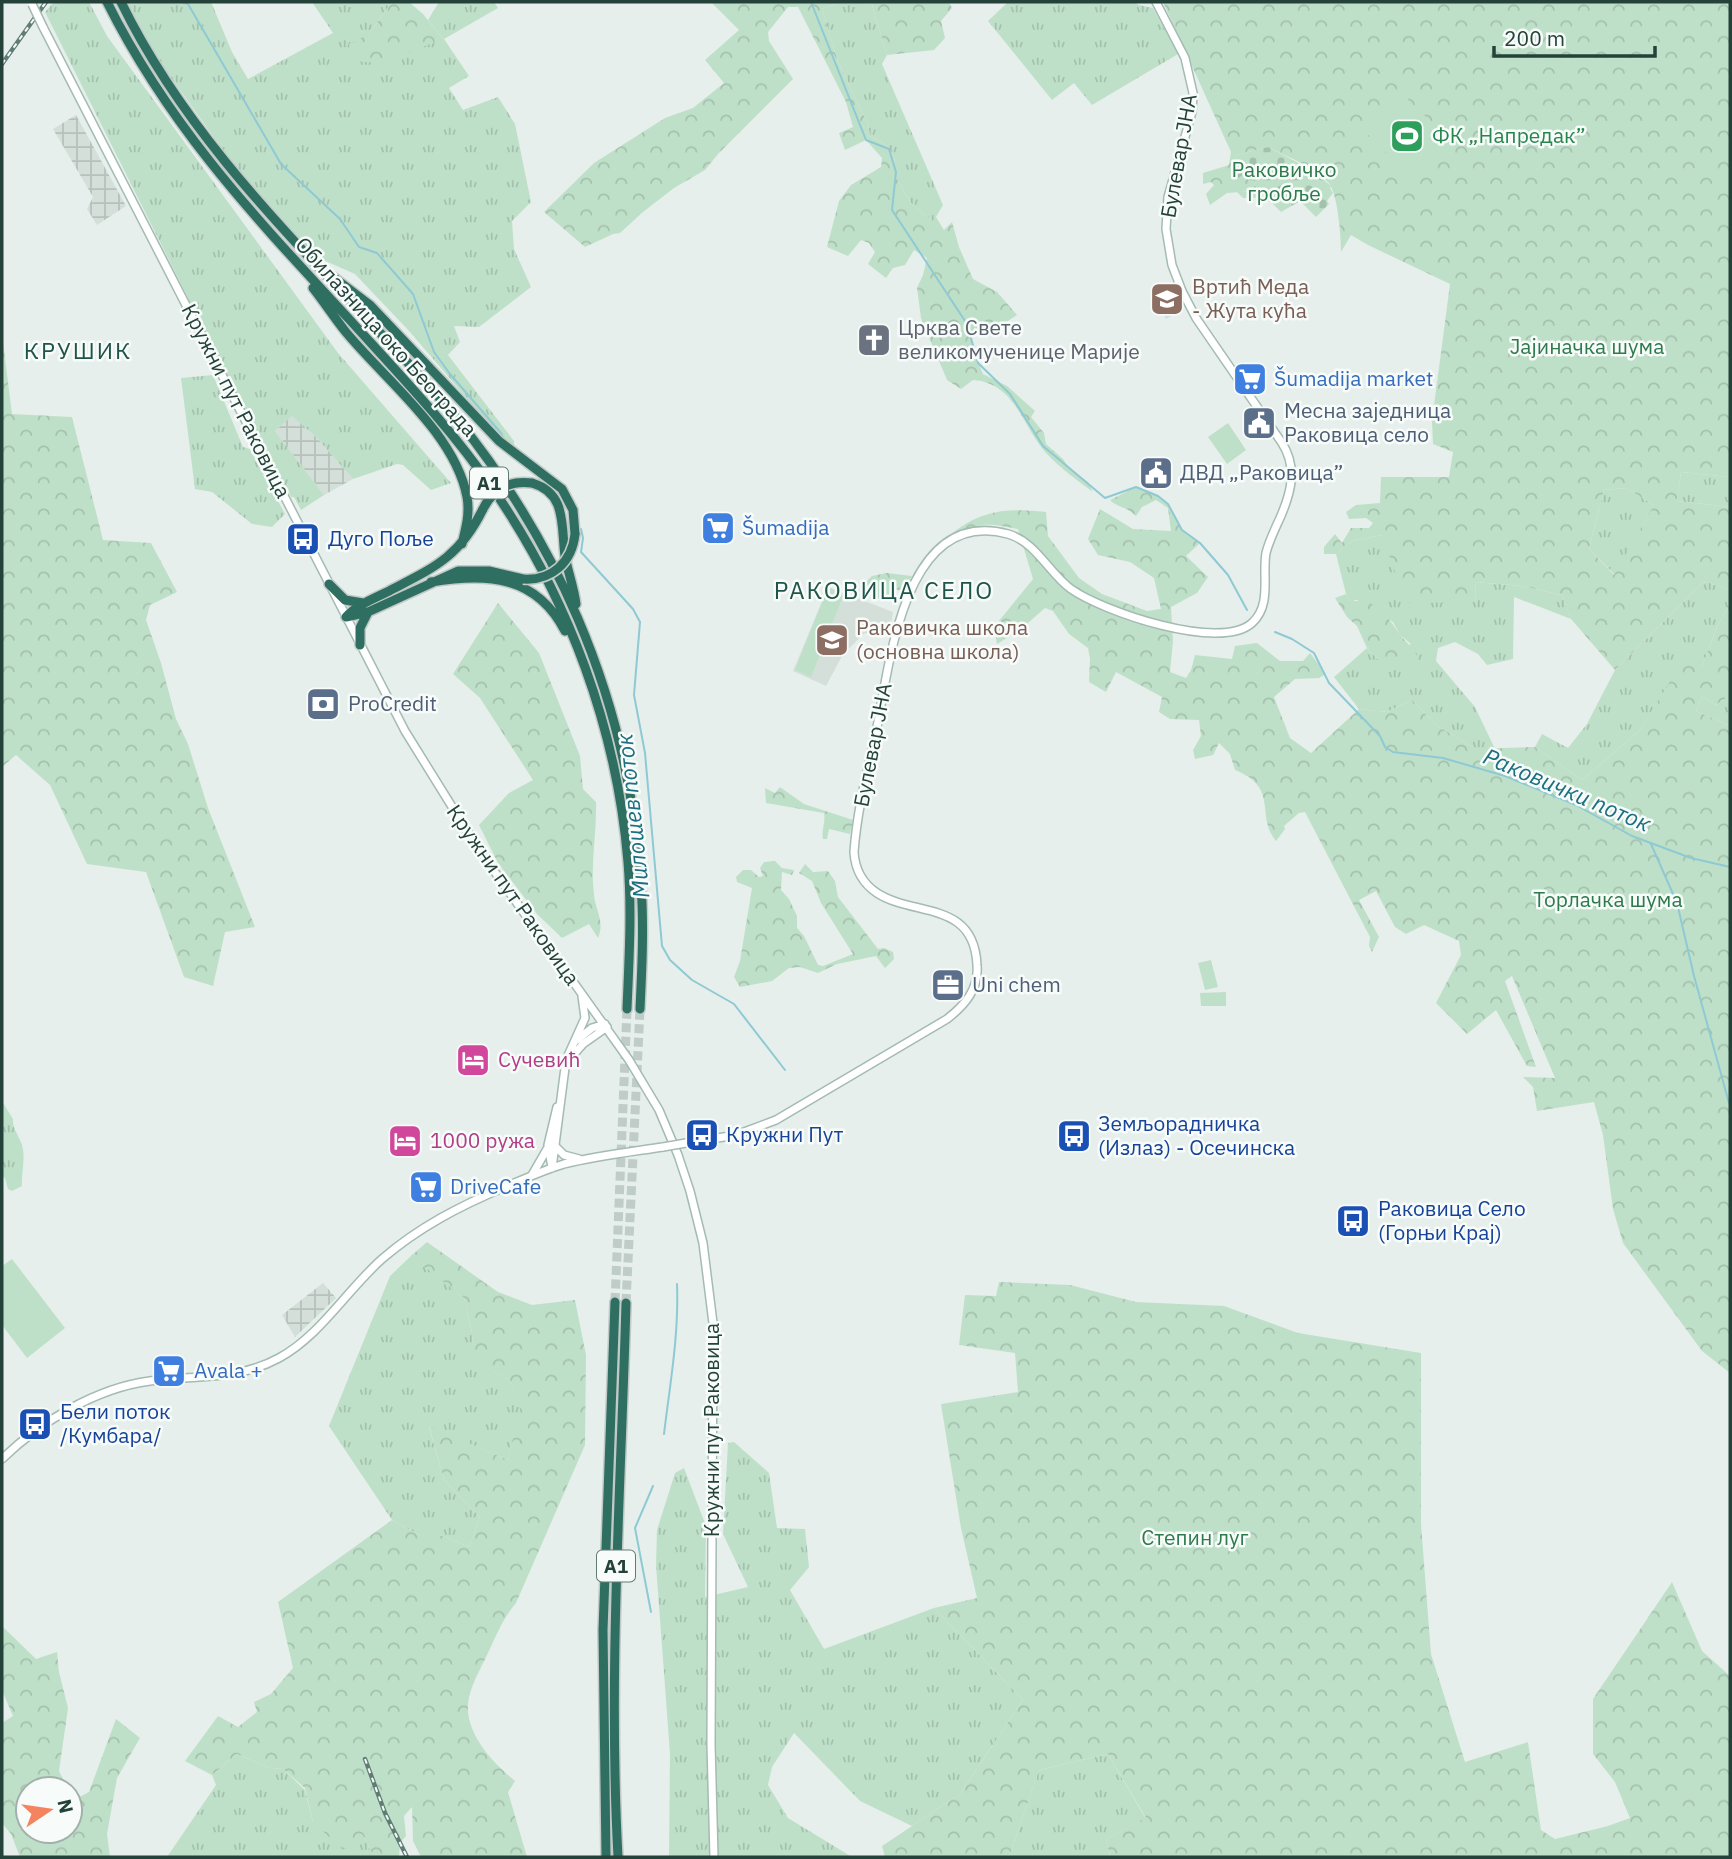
<svg xmlns="http://www.w3.org/2000/svg" width="1732" height="1859" font-family="'IBM Plex Sans',sans-serif">
	<defs>
		<pattern id="industrial-grid" width="8" height="8" patternUnits="userSpaceOnUse" patternTransform="scale(1.75)"><rect width="8" height="8" fill="#d4dfda"/><path d="M0 4h8M4 0v8" fill="none" stroke="#b6c1bc"/></pattern>
		<pattern id="grass-tufts" width="24" height="20" patternUnits="userSpaceOnUse" patternTransform="scale(1.75)"><rect width="24" height="20" fill="#bfe0c8"/><path d="M3 7l-1-3M5 7V3M7 7l1-3M15 17l-1-3M17 17v-4M19 17l1-3" fill="none" stroke="#a4c1ad"/></pattern>
		<pattern id="forest-crowns" width="20" height="18" patternUnits="userSpaceOnUse" patternTransform="scale(1.75)"><rect width="20" height="18" fill="#bfe0c8"/><path d="M2 6a3 3 0 1 1 6 0M12 15a3 3 0 1 1 6 0" fill="none" stroke="#a4c1ad"/></pattern>
		<pattern id="cemetery-stones" width="16" height="16" patternUnits="userSpaceOnUse" patternTransform="scale(1.75)"><rect width="16" height="16" fill="#bfe0c8"/><path d="M2 7V4a2 2 0 0 1 4 0v3zM10 15v-3a2 2 0 0 1 4 0v3z" fill="#a4c1ad"/></pattern>
	</defs>
	<rect width="100%" height="100%" fill="#e6efeb"/>
	<path fill="#d4dfda" d="M1162,285L1168,296L1175,293L1181,302L1176,305L1180,311L1166,319L1150,292Z
		M828,587L893,612L889,635L873,631L863,634L842,656L826,686L793,671Z"/>
	<path fill="url(#industrial-grid)" d="M76,115L126,206L97,225L87,209L93,197L53,129Z
		M292,415L318,439L353,479L324,495L275,431Z
		M323,1283L336,1298L295,1337L282,1315Z"/>
	<path fill="url(#grass-tufts)" d="M54,2H89L107,36L338,353L451,483L431,490L403,465L397,464L353,479L317,438L292,416L275,431L324,495L301,510L294,497H291L234,390L45,12Z
		M123,2H211L232,52L248,79L333,33L312,2H392L369,34L443,39L428,20L439,2H494L498,8L444,39L469,76L449,88L463,110L498,97L515,124L531,202L512,221L514,249L531,287L479,327L454,326L460,342L448,355L514,441V446L507,443L494,430L410,332L355,274L300,250L272,218L159,61Z
		M842,2H871L887,55L882,64L943,205L933,222L910,202L896,177L894,156L885,144L870,136L868,124L838,62L822,9Z
		M1008,2H1135L1139,5L1153,8L1178,54L1092,105L1074,83L1052,100L988,21Z
		M213,375L243,447L250,449L285,514L272,527L252,524L212,492L195,489L181,378Z
		M1681,472L1730,477V507L1677,501Z
		M1626,488L1654,505L1615,575L1589,549L1604,490Z
		M1382,535L1476,602L1475,582L1522,586L1562,595L1571,619L1514,597L1513,659L1487,665L1478,654L1455,642L1438,648L1436,661L1475,707L1495,749H1476L1436,725L1412,700L1387,712L1359,709L1334,677L1367,648L1379,660L1411,644L1400,635L1393,622L1357,600L1350,601L1346,594L1336,554L1352,541Z
		M1704,581L1730,590V604L1717,627L1702,667L1665,691L1639,731L1582,780L1535,747L1542,734L1568,748L1587,724L1615,670Z
		M1730,695V726L1696,711L1702,696L1716,705Z
		M2,1101L13,1119C12,1128 19,1136 22,1145C26,1159 21,1172 22,1186L12,1191L8,1189L5,1178L2,1176Z
		M413,1254L464,1298L472,1332L474,1360L509,1380L523,1401L508,1460L429,1427L444,1480L480,1517L469,1547L444,1536H421L392,1520L329,1426L390,1276Z
		M734,1442L769,1473L777,1528L805,1529L809,1567L790,1590L824,1649L934,1608L1023,1700L960,1794L912,1826L860,1801L794,1733L772,1767L768,1785L788,1818L852,1857H669L670,1754L656,1565L657,1530L675,1473L684,1468L706,1526L705,1597L748,1587L723,1534L728,1443Z
		M237,1754L270,1768L283,1769L305,1790L313,1822L362,1834L374,1857H167L216,1785L212,1775Z
		M1108,1754L1146,1819L1106,1839L1110,1857H1009L1039,1770Z"/>
	<path fill="url(#forest-crowns)" fill-rule="evenodd" d="M392,2H409L423,14L443,39L381,63L352,61L349,44L369,34Z
		M711,2H842L822,9L838,62L868,124L870,136L885,144L894,156L896,177L910,202L932,221L936,217L944,230L952,222L959,247L973,279L997,292L1017,315L1000,326L971,332L975,355L983,374L1007,386L1035,411L1031,417L1044,433L1046,444L1063,459L1069,468L1088,482L1093,492C1078,481 1060,468 1047,454C1022,427 1016,383 973,380L961,389L947,380L921,318L917,288L923,275L927,258L914,250L905,265L893,268L886,278L868,264L875,252L869,243L861,240L848,256L827,247L839,201L851,185L881,167L882,158L866,140L845,150L839,133L853,127L846,102L798,7H788L768,32L769,41L793,79L718,154L705,170L674,188L643,212L620,233L613,234L585,247L544,212L594,163L665,118L693,108L724,83L705,60L739,30Z
		M871,2H949L952,8L941,21L945,38L934,50L887,55Z
		M1163,2H1730V477L1681,472L1677,501L1730,507V590L1704,581L1615,670L1571,619L1562,595L1522,586L1475,582L1476,602L1406,603L1382,535L1352,541L1336,554H1324V547L1335,534L1342,543L1351,528H1369L1373,523L1366,518L1349,519L1346,512L1356,505L1380,503L1381,477H1449L1453,452L1433,444L1432,421L1450,284L1368,245L1351,235L1341,252C1341,237 1338,197 1330,185C1320,169 1285,156 1268,147L1237,155L1235,179L1246,173L1256,179L1253,191L1227,193L1210,205L1206,194L1214,185L1211,182L1203,184V173L1229,165L1231,152ZM1626,488L1654,505L1614,575L1589,549L1604,490Z
		M2,334L12,414L72,417L103,540L151,543L177,592L150,605L146,620L161,663L176,719L188,744L208,808L255,927L225,932L213,986L184,977L146,872L87,864L50,785L16,755L2,767Z
		M1136,487L1158,496L1168,504L1182,530L1200,543L1186,556L1208,577L1197,593L1171,607L1173,641L1170,672L1186,678L1191,670L1195,655L1232,659L1235,646L1257,643L1280,661H1303L1310,653L1326,674L1319,678L1295,679L1274,697L1290,738L1311,753L1359,709L1387,712L1412,700L1436,725L1476,749L1535,747L1582,780L1639,731L1681,664L1702,667L1717,627L1730,604V695L1716,705L1702,696L1696,711L1730,726V1373L1702,1351L1623,1243L1613,1209L1603,1135L1594,1102L1537,1111L1533,1087L1523,1077L1555,1078L1512,976L1505,981L1536,1067L1527,1066L1496,1010L1467,1034L1436,1003L1461,955L1459,941L1424,925L1406,934L1395,927L1376,891L1359,900L1379,937L1372,952L1369,946L1370,937L1305,812L1299,813L1284,826L1285,829L1276,841C1255,815 1280,788 1235,770L1230,754L1219,743L1213,755L1195,759L1193,750L1201,736L1199,720L1170,719L1159,712L1162,697L1116,672L1106,692L1089,682L1090,659L1088,648L1069,634L1053,611L1045,608L1020,630L997,644L994,627L1033,579L1018,529C992,524 979,521 955,534L954,532C984,509 1009,508 1046,512L1048,536L1079,578L1102,594L1147,611L1161,609L1154,578L1130,562L1098,555L1088,539L1100,509L1133,529L1171,531L1168,508L1156,500L1142,507L1136,516C1126,506 1118,508 1110,500Z
		M887,573L912,576L903,592L893,588L886,602L872,595L866,582L872,576Z
		M1346,594L1350,601H1368C1384,613 1388,617 1399,633C1406,644 1415,647 1418,660L1398,667L1379,660L1367,648L1357,626L1347,617L1335,598Z
		M498,603L539,653L580,756L583,789L596,802C597,833 590,864 594,895C596,912 605,922 598,938L589,924L562,938L537,914L498,863L479,825L509,793L533,780L480,698L453,674Z
		M780,787L804,804L853,820L850,834L829,829L827,839H823C821,830 826,822 824,813L766,803L765,788L775,793Z
		M775,861L782,868L794,870L792,875L782,872L781,890L789,899L797,916V928L804,936L818,965L823,966L853,954L821,903L812,881L799,873L805,864L813,872L828,871L835,881L838,897L878,949L884,948L893,952L894,959L885,968L876,956L837,964L818,973L800,967L789,968L772,981L740,987L734,977L740,961L752,888L737,882L736,877L743,870H751L759,877L763,876L760,868L764,862Z
		M427,1242L498,1292L532,1305L575,1300L586,1355L585,1445L516,1603C503,1618 496,1636 487,1655C480,1670 469,1688 468,1705C466,1735 494,1764 515,1781L508,1792L527,1857H421L413,1841L412,1807L404,1816L406,1836L400,1843L399,1857H374L362,1834L343,1850L313,1822L305,1788L283,1769L270,1768L237,1754L212,1775L185,1761L218,1716L238,1727L257,1712L254,1702L271,1694L293,1668L278,1602L392,1520L421,1536H444L469,1547L480,1517L444,1480L429,1426L508,1460L522,1401L509,1380L473,1360L472,1332L464,1298L411,1256Z
		M999,1282L1070,1285L1136,1302L1224,1306L1298,1333L1421,1353V1524L1431,1654L1465,1762L1528,1742L1541,1830L1555,1839L1608,1826L1630,1818L1615,1782L1593,1754V1699L1672,1582L1702,1651L1730,1676V1857H1110L1106,1839L1146,1818L1108,1754L1039,1770L1009,1857H885L882,1846L960,1794L1023,1700L934,1608L977,1598L961,1528L941,1404L1018,1392L1015,1353L959,1345L965,1295L996,1296Z
		M3,1627L36,1659L57,1652L59,1672L68,1708L59,1771L68,1789H28V1831H70V1793L74,1800L89,1792L116,1719L140,1738L117,1778L107,1834L110,1857H20L11,1834L2,1823V1723L13,1716L2,1690Z"/>
	<path fill="url(#cemetery-stones)" d="M1268,147L1312,170L1331,186L1330,188L1333,193L1327,201L1329,204L1316,217L1300,201L1281,212L1272,203L1262,198H1243L1237,192L1253,191L1256,179L1246,173L1235,180L1237,155Z"/>
	<path fill="#bfe0c8" d="M1398,90L1453,143L1416,181L1361,128Z
		M1228,423L1246,450L1227,464L1208,437Z
		M828,587L844,594L811,677L795,670Z
		M1211,960L1218,987L1205,990L1198,963Z
		M1226,992V1006H1201L1200,993Z
		M12,1259L65,1328L27,1358L2,1325V1266Z"/>
	<g fill="none" stroke-linecap="round" stroke-linejoin="round">
		<path stroke="#8ec9d4" stroke-width="2" d="M182,2L188,4L281,164L340,219L359,247L377,253L413,294L434,352L450,374L501,433L504,440
			M811,2L866,140L889,149L896,172L892,210L967,324L978,363L1010,394L1043,446L1105,498L1136,487L1158,496L1168,504L1182,530L1200,543L1228,575L1247,610
			M581,529L583,538L581,552L633,609L640,622L634,695L645,753L662,946L670,960L692,980L734,1004L785,1070
			M1275,632L1292,639L1314,653L1329,683L1380,736L1385,747L1393,752L1443,758L1505,776L1576,805L1632,836L1691,858L1730,867
			M1651,844L1677,903L1694,976L1729,1103
			M664,1434C670,1384 679,1335 677,1284
			M651,1612L635,1528L653,1486"/>
		<path stroke="#bfccc8" stroke-width="9" stroke-dasharray="9 4.5" stroke-linecap="butt" d="M615,1302L627,1009
			M626,1303L640,1009"/>
		<g stroke="#a4bbb3" stroke-width="10">
			<path id="secondary" d="M43,27L405,731L477,847L629,1060L659,1110L678,1155L690,1191L703,1243L713,1323L711,1744L714,1857
				M577,1040L592,1028L605,1024
				M568,1061L583,1044L607,1027
				M686,1143L736,1135L776,1120L947,1019C965,1005 979,989 977,965C974,900 914,917 877,893C862,883 855,869 854,852C857,810 868,768 877,727C890,661 905,506 1008,534C1036,542 1049,573 1071,589C1102,611 1220,652 1252,623C1272,605 1262,576 1266,553C1269,541 1275,529 1280,518C1291,493 1298,468 1282,443L1196,318L1182,291L1172,265L1166,229L1168,197L1192,112L1193,93L1185,58L1156,2
				M555,1146L564,1155L579,1159
				M552,1167L548,1145L557,1107
				M552,1168L566,1060L585,1018L582,996
				M532,1175L547,1149
				M2,1459C40,1422 96,1388 150,1381C194,1375 237,1381 279,1358C320,1336 347,1290 382,1259C419,1227 460,1206 505,1187C524,1179 544,1170 564,1164C596,1156 630,1152 663,1147"/>
		</g>
		<g stroke="#c2cac8" stroke-width="12">
			<path id="motorway" d="M107,2C170,128 255,217 349,319C399,374 451,428 493,489C569,599 617,729 628,862C632,911 629,960 627,1009
				M121,2C194,152 319,263 429,386C554,526 629,697 641,885C644,926 642,967 640,1009
				M328,273L370,305L499,441L562,489L573,510L575,534
				M313,288C324,302 334,317 345,331C384,379 455,433 467,497C470,513 466,528 462,544
				M532,483C567,493 561,526 565,556C568,572 574,588 576,604
				M431,582C487,573 536,575 565,631
				M329,584L345,600L363,603
				M346,617L368,612L458,571H489L523,579
				M346,617C357,605 373,599 387,592C433,568 459,558 483,509
				M360,645V628L368,612
				M606,1857L603,1630L615,1302
				M618,1857C608,1672 621,1488 626,1303"/>
		</g>
		<use href="#secondary" stroke="#fff" stroke-width="7"/>
		<use href="#motorway" stroke="#2f6f62" stroke-width="9"/>
		<g stroke="#5f7d75" stroke-width="4.5">
			<path id="rail" d="M2,64L46,2
				M365,1759L385,1813L407,1857"/>
		</g>
		<use href="#rail" stroke="#f7fbf9" stroke-width="2" stroke-dasharray="5" stroke-linecap="butt"/>
		<g stroke="#a4bbb3" stroke-width="10" stroke-linecap="butt">
			<path id="secondary-bridge" d="M32,4L43,27
				M663,1147L686,1143"/>
		</g>
		<g stroke="#c2cac8" stroke-width="12" stroke-linecap="butt">
			<path id="motorway-bridge" d="M483,509C493,489 509,480 532,483
				M523,579C552,581 572,562 575,534"/>
		</g>
		<use href="#secondary-bridge" stroke="#fff" stroke-width="7"/>
		<use href="#motorway-bridge" stroke="#2f6f62" stroke-width="9"/>
	</g>
	<defs>
		<g id="stadium-square" transform="scale(1.75)"><rect x="-9" y="-9" width="18" height="18" rx="4" fill="#2e9e5b" stroke="#f7fbf9"/><path d="M0-5a6.5 5 0 1 0 0 10a6.5 5 0 1 0 0-10ZM-3.5-1.8h7v3.6h-7Z" fill="#fff"/></g>
		<g id="school-square" transform="scale(1.75)"><rect x="-9" y="-9" width="18" height="18" rx="4" fill="#8d6e63" stroke="#f7fbf9"/><path d="M0-5L7-2L0 1L-7-2ZM-4 1L0 2.5L4 1V4Q0 6-4 4Z" fill="#fff"/></g>
		<g id="church-square" transform="scale(1.75)"><rect x="-9" y="-9" width="18" height="18" rx="4" fill="#6b7280" stroke="#f7fbf9"/><path d="M-1.2-6h2.4v3.5h3.3v2.4h-3.3V6h-2.4V-.1h-3.3v-2.4h3.3Z" fill="#fff"/></g>
		<g id="supermarket-square" transform="scale(1.75)"><rect x="-9" y="-9" width="18" height="18" rx="4" fill="#3f7fe0" stroke="#f7fbf9"/><path d="M-6-5.5h2.5l.6 2H6L4.5 2H-2.5L-4.4-4H-6ZM-1.5 3.2a1.3 1.3 0 1 0 .1 0ZM3 3.2a1.3 1.3 0 1 0 .1 0Z" fill="#fff"/></g>
		<g id="civic-square" transform="scale(1.75)"><rect x="-9" y="-9" width="18" height="18" rx="4" fill="#5c6f8a" stroke="#f7fbf9"/><path d="M-.6-6.5H3V-4.5H.6V-3L4-1V1h2V6H-6V1h2V-1L-.6-3ZM-1.2 2.5V6h2.4V2.5Z" fill="#fff"/></g>
		<g id="bus-square" transform="scale(1.75)"><rect x="-9" y="-9" width="18" height="18" rx="4" fill="#1a4fb4" stroke="#f7fbf9"/><path d="M-5-6H5V4H4V6H2V4H-2V6H-4V4H-5ZM-3.5-4V0h7V-4ZM-3.5 1.2v1.5H-2V1.2ZM2 1.2v1.5H3.5V1.2Z" fill="#fff"/></g>
		<g id="bank-square" transform="scale(1.75)"><rect x="-9" y="-9" width="18" height="18" rx="4" fill="#5c6f8a" stroke="#f7fbf9"/><path d="M-6-4H6V4H-6ZM0-2.3a2.3 2.3 0 1 0 0 4.6a2.3 2.3 0 1 0 0-4.6Z" fill="#fff"/></g>
		<g id="office-square" transform="scale(1.75)"><rect x="-9" y="-9" width="18" height="18" rx="4" fill="#5c6f8a" stroke="#f7fbf9"/><path d="M-6-3h4V-5.5h4V-3h4V5H-6ZM-1-4.5V-3h2v-1.5ZM-6 0V1H6V0Z" fill="#fff"/></g>
		<g id="hotel-square" transform="scale(1.75)"><rect x="-9" y="-9" width="18" height="18" rx="4" fill="#d1479c" stroke="#f7fbf9"/><path d="M-6-4.5h1.5V1H6V5H4.5V3h-9V5H-6ZM-4 0a1.8 1.8 0 1 1 3.6 0ZM.5 0V-2.5h3Q6-2.5 6 0Z" fill="#fff"/></g>
	</defs>
	<g fill-rule="evenodd">
		<use href="#stadium-square" x="1407" y="136"/>
		<use href="#school-square" x="1167" y="299"/>
		<use href="#church-square" x="874" y="340"/>
		<use href="#supermarket-square" x="1250" y="379"/>
		<use href="#civic-square" x="1259" y="423"/>
		<use href="#civic-square" x="1156" y="473"/>
		<use href="#supermarket-square" x="718" y="528"/>
		<use href="#bus-square" x="303" y="539"/>
		<use href="#school-square" x="832" y="640"/>
		<use href="#bank-square" x="323" y="704"/>
		<use href="#office-square" x="948" y="985"/>
		<use href="#hotel-square" x="473" y="1060"/>
		<use href="#bus-square" x="702" y="1135"/>
		<use href="#bus-square" x="1074" y="1136"/>
		<use href="#hotel-square" x="405" y="1141"/>
		<use href="#supermarket-square" x="426" y="1187"/>
		<use href="#bus-square" x="1353" y="1221"/>
		<use href="#supermarket-square" x="169" y="1371"/>
		<use href="#bus-square" x="35" y="1424"/>
	</g>
	<g text-anchor="middle" stroke-width="5" stroke-linejoin="round" paint-order="stroke">
		<g fill="#f7fbf9" stroke="#637a73" stroke-width="2">
			<rect x="470" y="467.5" width="38" height="31" rx="5"/>
			<rect x="597" y="1550.5" width="38" height="31" rx="5"/>
		</g>
		<g font-size="19" font-weight="bold" fill="#24423a">
			<text x="489" y="490">A1</text>
			<text x="616" y="1573">A1</text>
		</g>
		<g font-size="21" fill="#27864d" stroke="#f7fbf9" text-anchor="start">
			<text x="1432" y="143">ФК „Напредак”</text>
		</g>
		<g font-size="21" fill="#24423a" stroke="#f7fbf9">
			<text transform="translate(1179 156) rotate(-80)" y="7">Булевар ЈНА</text>
			<text transform="translate(386 337) rotate(48)" y="7">Обилазница око Београда</text>
			<text transform="translate(236 401) rotate(63)" y="7">Кружни пут Раковица</text>
			<text transform="translate(873 745) rotate(-79)" y="7">Булевар ЈНА</text>
			<text transform="translate(513 895) rotate(55)" y="7">Кружни пут Раковица</text>
			<text transform="translate(712 1430) rotate(-90)" y="7">Кружни пут Раковица</text>
		</g>
		<g font-size="21" fill="#2d7a4b" stroke="#f7fbf9">
			<text x="1284" y="177">Раковичко<tspan x="1284" dy="24">гробље</tspan></text>
			<text x="1587" y="354">Јајиначка шума</text>
			<text x="1608" y="907">Торлачка шума</text>
			<text x="1195" y="1545">Степин луг</text>
		</g>
		<g font-size="21" fill="#785e54" stroke="#f7fbf9" text-anchor="start">
			<text x="1192" y="294">Вртић Меда<tspan x="1192" dy="24">- Жута кућа</tspan></text>
			<text x="856" y="635">Раковичка школа<tspan x="856" dy="24">(основна школа)</tspan></text>
		</g>
		<g font-size="21" fill="#5b616d" stroke="#f7fbf9" text-anchor="start">
			<text x="898" y="335">Црква Свете<tspan x="898" dy="24">великомученице Марије</tspan></text>
		</g>
		<g font-size="21" fill="#366cbe" stroke="#f7fbf9" text-anchor="start">
			<text x="1274" y="386">Šumadija market</text>
			<text x="742" y="535">Šumadija</text>
			<text x="450" y="1194">DriveCafe</text>
			<text x="194" y="1378">Avala +</text>
		</g>
		<g font-size="21" fill="#4e5e75" stroke="#f7fbf9" text-anchor="start">
			<text x="1284" y="418">Месна заједница<tspan x="1284" dy="24">Раковица село</tspan></text>
			<text x="1180" y="480">ДВД „Раковица”</text>
			<text x="348" y="711">ProCredit</text>
			<text x="972" y="992">Uni chem</text>
		</g>
		<g font-size="21" fill="#164399" stroke="#f7fbf9" text-anchor="start">
			<text x="328" y="546">Дуго Поље</text>
			<text x="1098" y="1131">Земљорадничка<tspan x="1098" dy="24">(Излаз) - Осечинска</tspan></text>
			<text x="726" y="1142">Кружни Пут</text>
			<text x="1378" y="1216">Раковица Село<tspan x="1378" dy="24">(Горњи Крај)</tspan></text>
			<text x="60" y="1419">Бели поток<tspan x="60" dy="24">/Кумбара/</tspan></text>
		</g>
		<g font-size="21" fill="#b23c85" stroke="#f7fbf9" text-anchor="start">
			<text x="498" y="1067">Сучевић</text>
			<text x="430" y="1148">1000 ружа</text>
		</g>
		<g font-size="23" letter-spacing="2" fill="#1f5548" stroke="#f7fbf9">
			<text x="78" y="359">КРУШИК</text>
		</g>
		<g font-size="23" font-style="italic" fill="#1c6f80" stroke="#f7fbf9">
			<text transform="translate(1567 790) rotate(23)" y="8">Раковички поток</text>
			<text transform="translate(633 816) rotate(-96)" y="8">Милошев поток</text>
		</g>
		<g font-size="24" letter-spacing="2" fill="#1f5548" stroke="#f7fbf9">
			<text x="884" y="599">РАКОВИЦА СЕЛО</text>
		</g>
	</g>
	<rect width="1732" height="1859" fill="none" stroke="#24423a" stroke-width="7"/>
	<g transform="translate(49 1810) rotate(77)"><circle r="33" fill="#f7fbf9" stroke="#a3b1ad" stroke-width="2"/>
	<path d="M0-5L12 26L0 18L-12 26Z" fill="#f4845f"/>
	<text y="-10" font-size="19" font-weight="bold" text-anchor="middle" fill="#24423a">N</text>
	</g>
	<path d="M1494 46v10h161v-10" fill="none" stroke="#24423a" stroke-width="3.5"/>
	<text x="1504" y="46" font-size="21" fill="#24423a" stroke="#f7fbf9" stroke-width="5" paint-order="stroke">200 m</text>
</svg>
